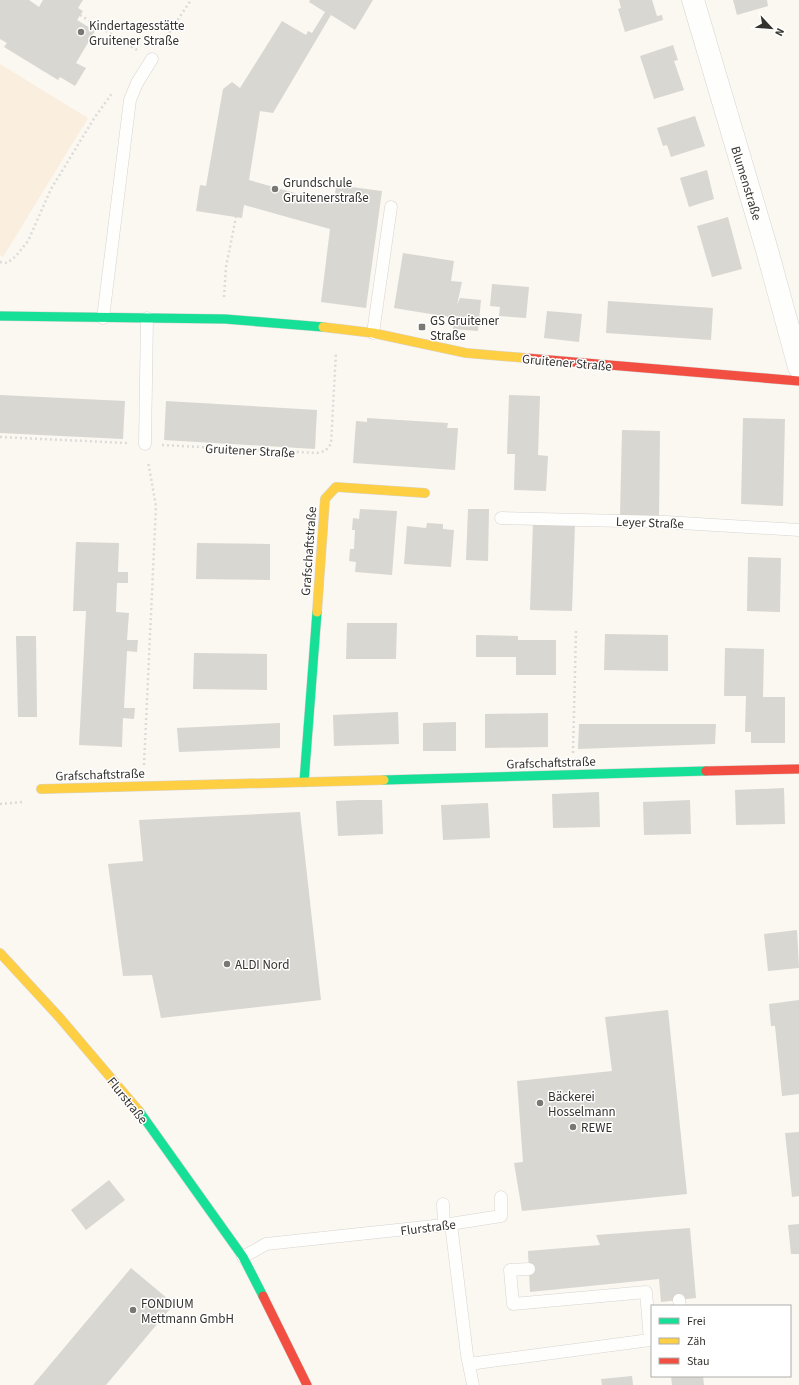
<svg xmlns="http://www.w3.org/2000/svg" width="799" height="1385" font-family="'Source Sans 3',sans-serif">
	<rect width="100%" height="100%" fill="#fbf7f1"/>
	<path fill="#faefde" d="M0,64L88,118L3,257L0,255Z"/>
	<path fill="#d9d7d2" d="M0,0H29L39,7L43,0H83L78,8L83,11L77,20L95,31L76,63L86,68L75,86L60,77L58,80L4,47L7,43L0,39Z
		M310,0H373L355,30L331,15L273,113L260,111L249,180L323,201L325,194L335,195L336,185L382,191L366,308L321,302L330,229L244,205L242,218L196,211L200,185L206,186L223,89L232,82L240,88L282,21L306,35L308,31L312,33L325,12L309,2Z
		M619,0H652L657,16L662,15L663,20L625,32L618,9L621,8Z
		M733,0H767L768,6L737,15Z
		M673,45L678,60L674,61L684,90L654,99L640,56Z
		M695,116L705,146L671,157L667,145L663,146L657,128Z
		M707,170L714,199L689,207L680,178Z
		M728,217L742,269L712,277L697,226Z
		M403,253L454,261L451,281L462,282L457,305L460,298L481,300L478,331L453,329L455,318L394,308Z
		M492,284L529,287L526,318L499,316L500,307L490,306Z
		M608,301L713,308L711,340L606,333Z
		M547,311L582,314L579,342L544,338Z
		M0,395L125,401L123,439L0,433Z
		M509,395L540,396L538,455L548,456L546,491L514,490L515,454H507Z
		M166,401L317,410L315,449L164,440Z
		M367,418L448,423L447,428H458L455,470L353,463L356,421L367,422Z
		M743,418L785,419L783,506L741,504Z
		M622,430L660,431L659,517L620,516Z
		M360,509L397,511L392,575L355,572L356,562L349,561L350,549H354L355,530H352L353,518L359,519Z
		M468,509H489L488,561L466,560Z
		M533,522L575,524L572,611L530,610Z
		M427,523L443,524V529L454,530L451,567L404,564L407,526L426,528Z
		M76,542L119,543L118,572H128V583H117L116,612L129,613L127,640H138L137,652L127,651L124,708H135L134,719L123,718L122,747L79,745L86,611H73Z
		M197,543L270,544V580L196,579Z
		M748,557L781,558L780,612L747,611Z
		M347,623H397L396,659H346Z
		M605,634L668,635V671L604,670Z
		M476,635L518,636V640H556V675H516V657H476Z
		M16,636H36L37,717H18Z
		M725,648L764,649L763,697H785V743H751V732H745L746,696H724Z
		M194,653L267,654V690L193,689Z
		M398,712L399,744L334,746L333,715Z
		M548,713V747L485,748V714Z
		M456,722V751H423V723Z
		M280,723V748L179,752L177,728Z
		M579,724H716L715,744L578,749Z
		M784,788L785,824L736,825L735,790Z
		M599,792L600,827L553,828L552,794Z
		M359,800H382L383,834L338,836L336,801Z
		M690,800L691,834L644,835L643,802Z
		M488,803L490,838L443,840L441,805Z
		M300,812L321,1000L161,1018L152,975L123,976L108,864L143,861L139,820Z
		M797,930L799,968L768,971L764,934Z
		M799,1000V1094L782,1096L775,1026H771L769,1004Z
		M668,1010L687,1194L522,1211L514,1163L523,1162L517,1081L612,1071L605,1017Z
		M799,1132V1196L792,1197L785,1133Z
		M109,1180L125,1200L86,1230L71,1210Z
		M799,1224V1254H791L788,1225Z
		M690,1228L696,1298L661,1302L659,1279L530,1292L528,1251L600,1245L596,1235Z
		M131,1268L174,1304L106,1385H33Z
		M632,1376L633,1385H602L601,1379Z
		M671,1376H703L704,1385H672Z"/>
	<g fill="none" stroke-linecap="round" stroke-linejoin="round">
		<g stroke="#d7d4d0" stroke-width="13">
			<path id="lane" d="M103,318L130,100L137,83L152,59
				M373,333L391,207
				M145,444L147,318
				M501,518L665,522L799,530
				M443,1204L444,1225
				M451,1224L467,1355L473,1385
				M243,1257L266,1244L444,1225L501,1216V1197
				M529,1269L510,1270L513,1304L646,1292L650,1340L652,1339
				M679,1300L680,1306
				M469,1364L650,1340"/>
		</g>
		<g stroke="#d7d4d0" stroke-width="23">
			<path id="street" d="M693,0L767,250L799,367"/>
		</g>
		<g stroke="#d7d4d0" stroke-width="10">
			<path id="fast" d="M0,316L225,319L323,327
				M384,780L706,771
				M304,782L317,612
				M139,1111L243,1257L263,1296"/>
		</g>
		<g stroke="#d7d4d0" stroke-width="10">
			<path id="slow" d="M323,327L373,333L466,353L526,358
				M317,612L325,499L336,487L425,493
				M41,789L384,780
				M0,953L60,1018L139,1111"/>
		</g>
		<g stroke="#d7d4d0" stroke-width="10">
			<path id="jam" d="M526,358L799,381
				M706,771L799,769
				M263,1296L307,1385"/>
		</g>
		<path stroke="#dcdbd9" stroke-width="2.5" stroke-dasharray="2 3" stroke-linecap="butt" d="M80,15L137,50
			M161,45L191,0
			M0,262L7,263L16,256L28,241L51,189L95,117L113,92
			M224,297L226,267L236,217
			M0,437L127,443
			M162,445L317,453L325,451L331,444L336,352
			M573,753L576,631
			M144,765L156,506L148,461
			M0,804L23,802"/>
		<use href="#lane" stroke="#fefefd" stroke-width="12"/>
		<use href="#street" stroke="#fefefd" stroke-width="22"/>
		<use href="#fast" stroke="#16e098" stroke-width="9"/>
		<use href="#slow" stroke="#ffcf43" stroke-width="9"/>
		<use href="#jam" stroke="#f24e42" stroke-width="9"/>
	</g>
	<g fill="#7a7872" stroke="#fff" stroke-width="1.5">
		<circle cx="81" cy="32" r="4"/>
		<circle cx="275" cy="189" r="4"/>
		<rect x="418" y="323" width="8" height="8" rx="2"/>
		<circle cx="227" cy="964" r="4"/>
		<circle cx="540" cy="1103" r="4"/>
		<circle cx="573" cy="1127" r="4"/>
		<circle cx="133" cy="1310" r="4"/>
	</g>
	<g text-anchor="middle" stroke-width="3" stroke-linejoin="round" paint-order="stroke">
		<g font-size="13" fill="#35332e" stroke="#fff" text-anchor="start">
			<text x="89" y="30">Kindertagesstätte<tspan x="89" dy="15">Gruitener Straße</tspan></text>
			<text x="283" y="187">Grundschule<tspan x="283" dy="15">Gruitenerstraße</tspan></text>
			<text x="430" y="325">GS Gruitener<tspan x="430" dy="15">Straße</tspan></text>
			<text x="235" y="969">ALDI Nord</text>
			<text x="548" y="1101">Bäckerei<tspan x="548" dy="15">Hosselmann</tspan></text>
			<text x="581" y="1132">REWE</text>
			<text x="141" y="1308">FONDIUM<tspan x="141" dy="15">Mettmann GmbH</tspan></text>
		</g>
		<g font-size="13" fill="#35332e" stroke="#fff">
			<text transform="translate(747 183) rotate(73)" y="5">Blumenstraße</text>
			<text transform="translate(567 362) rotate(5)" y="5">Gruitener Straße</text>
			<text transform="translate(250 450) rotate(3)" y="5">Gruitener Straße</text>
			<text transform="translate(650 522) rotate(2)" y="5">Leyer Straße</text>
			<text transform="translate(308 551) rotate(-86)" y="5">Grafschaftstraße</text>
			<text transform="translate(551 762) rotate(-2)" y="5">Grafschaftstraße</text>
			<text transform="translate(100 774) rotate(-2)" y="5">Grafschaftstraße</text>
			<text transform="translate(128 1100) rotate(51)" y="5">Flurstraße</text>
			<text transform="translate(428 1227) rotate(-7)" y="5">Flurstraße</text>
		</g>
	</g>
	<rect x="651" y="1305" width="140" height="72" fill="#ffffff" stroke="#aeadab"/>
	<rect x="659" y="1318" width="20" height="6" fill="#16e098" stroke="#aeadab"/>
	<text x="687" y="1325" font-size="12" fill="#35332e">Frei</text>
	<rect x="659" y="1338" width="20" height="6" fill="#ffcf43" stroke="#aeadab"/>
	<text x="687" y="1345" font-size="12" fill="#35332e">Zäh</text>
	<rect x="659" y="1358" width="20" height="6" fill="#f24e42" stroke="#aeadab"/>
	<text x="687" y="1365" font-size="12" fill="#35332e">Stau</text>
	<g transform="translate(771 28) rotate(116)" stroke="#ffffff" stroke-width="3" paint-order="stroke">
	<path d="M0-3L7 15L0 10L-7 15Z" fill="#35332e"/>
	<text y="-6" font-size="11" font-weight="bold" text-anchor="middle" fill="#35332e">N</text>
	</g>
</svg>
